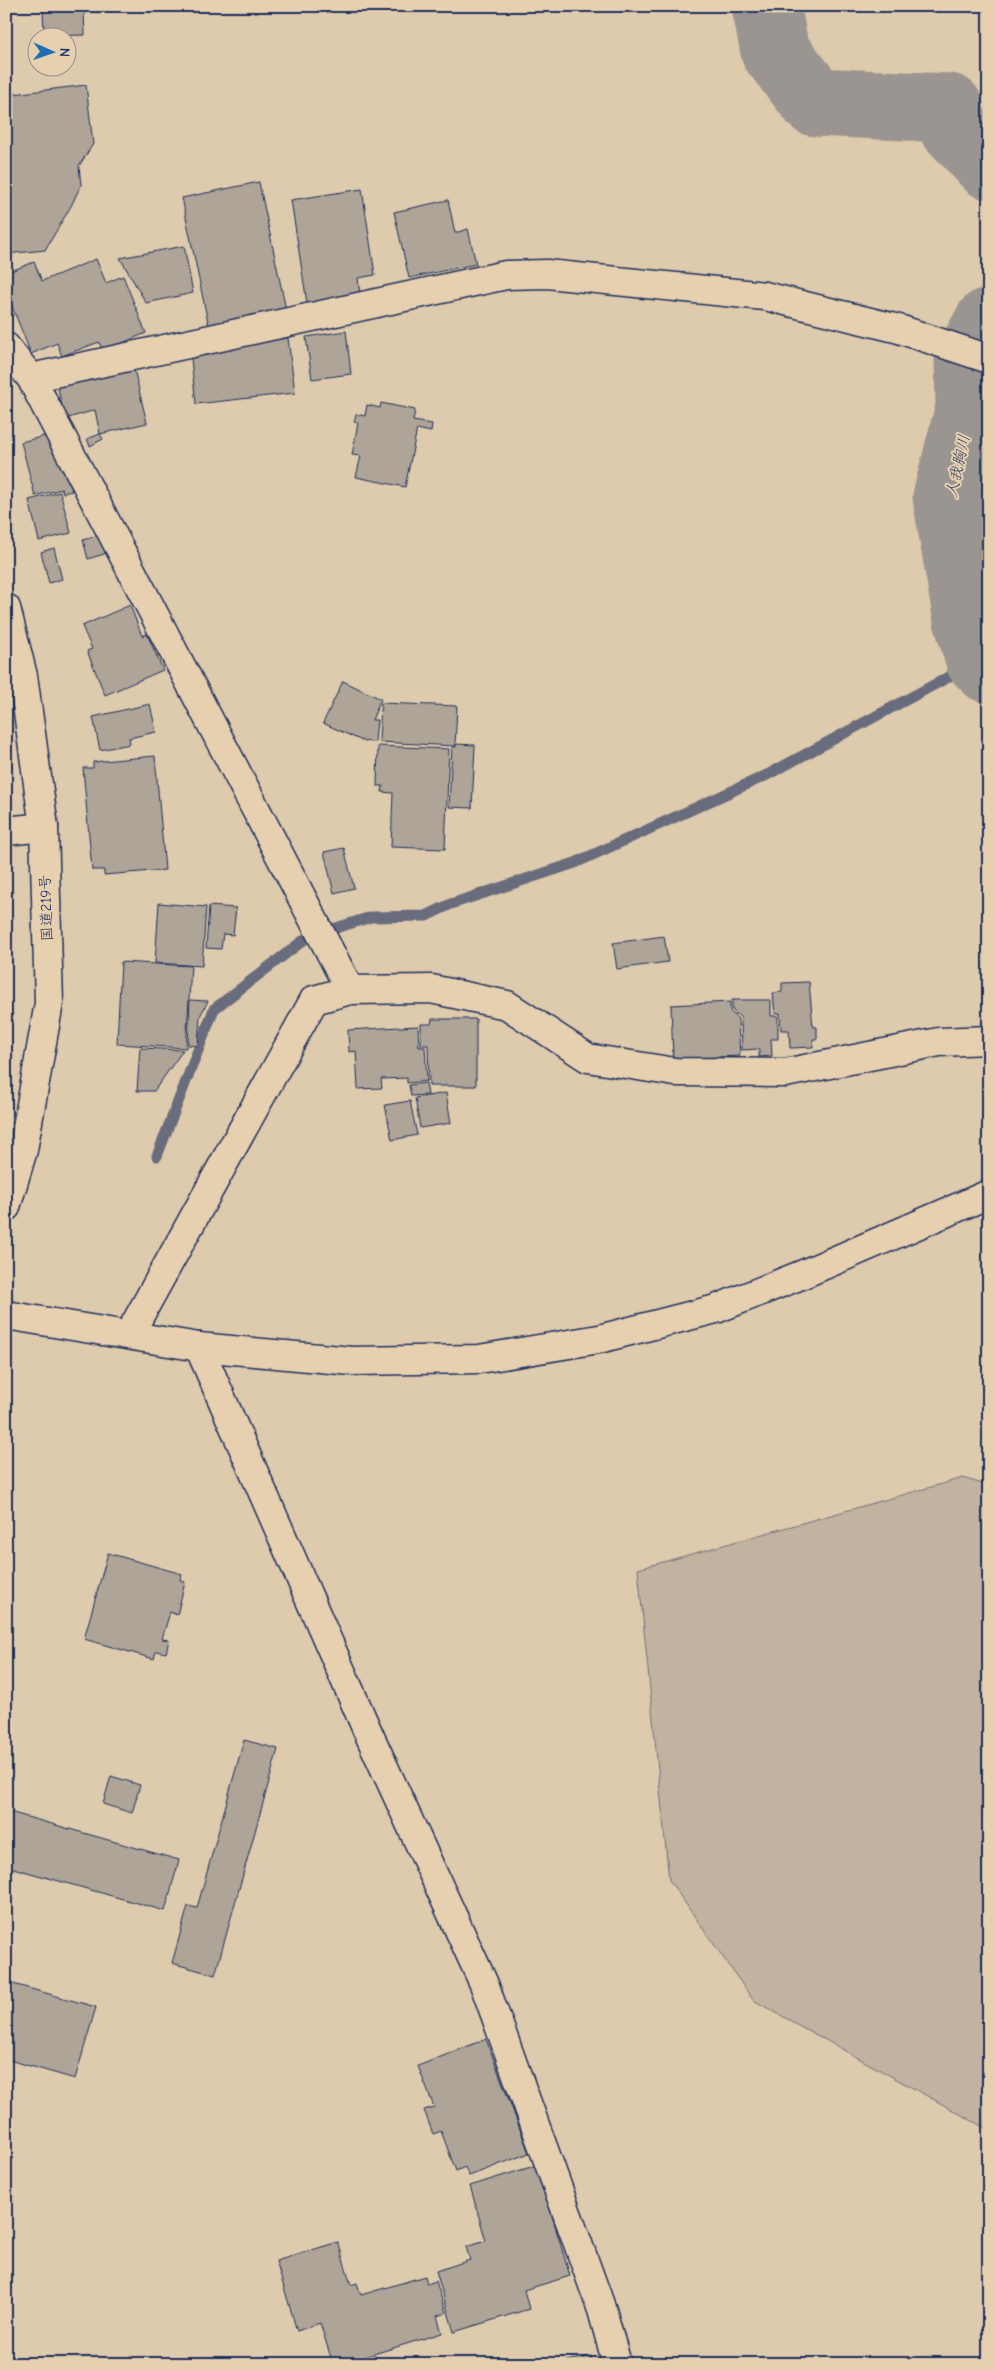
<svg xmlns="http://www.w3.org/2000/svg" width="995" height="2370" font-family="'Comic Neue','Klee One',sans-serif">
	<rect width="100%" height="100%" fill="#decaac"/>
	<filter id="ink" filterUnits="userSpaceOnUse"><feTurbulence type="fractalNoise" baseFrequency=".02" numOctaves="2"/><feDisplacementMap in="SourceGraphic" scale="10" xChannelSelector="R" yChannelSelector="G"/><feConvolveMatrix kernelMatrix="1 2 1 2 8 2 1 2 1" color-interpolation-filters="sRGB"/></filter>
	<g filter="url(#ink)">
		<path fill="#c2b3a0" stroke="#6e717f" d="M963,1478L989,1486V2130L753,2000L669,1880L638,1569Z"/>
		<g fill="none" stroke-linecap="round" stroke-linejoin="round">
			<path stroke="#686c7d" stroke-width="11" d="M336,928L371,917L426,916L451,904L575,863L767,775L980,660
				M157,1156L214,1009L309,936"/>
			<path stroke="#9b9592" stroke-width="69" d="M766,6L775,51L815,102L949,108L952,125L989,165
				M989,322L969,358L970,408L947,497L968,620L980,660L989,669"/>
		</g>
		<path fill="#aea498" stroke="#1b2f5e" d="M19,6H106V12H84L85,35L44,36L43,7Z
			M86,85L93,144L79,166L81,185L71,206L45,250L6,254V95Z
			M259,182L286,310L209,327L182,198Z
			M362,189L375,275L358,278L360,295L307,303L291,200Z
			M448,200L455,233L468,229L476,264L409,278L394,212Z
			M184,246L193,293L146,303L120,258Z
			M96,259L106,283L123,276L146,333L103,351L99,342L62,356L57,343L31,354L6,291V273L34,262L42,281Z
			M346,331L351,374L312,379L306,337Z
			M288,338L295,393L196,404L190,350Z
			M133,365L147,423L100,434L95,410L65,419L57,384Z
			M381,403L415,410L413,421L432,424L431,432L417,429L405,487L356,477L361,456L352,455L358,423L354,422L356,414L365,416L367,405L380,408Z
			M57,433L72,491L63,493L62,489L35,496L21,442Z
			M100,434L103,439L90,446L87,439Z
			M60,492L71,533L39,541L29,500Z
			M102,534L107,553L88,559L83,540Z
			M54,548L62,579L49,583L41,552Z
			M130,605L142,636L147,634L163,670L105,695L87,651L92,649L82,626Z
			M343,681L381,699L372,720H377L375,742L362,741L323,723Z
			M381,703L457,706L455,746L379,742Z
			M150,704L156,732L129,738L130,744L100,750L93,717Z
			M456,744L475,745L472,808L449,807L452,747H456Z
			M378,746L449,749L445,849L391,847L393,793L382,792L383,786H377Z
			M155,756L165,870L104,875V870H92L83,768H93V762Z
			M344,848L354,888L334,893L324,852Z
			M159,903L206,907L202,966L155,963Z
			M209,906L236,908L233,935L223,934L221,949L206,948Z
			M664,936L668,962L617,969L613,943Z
			M121,962L191,966L186,1048L117,1044Z
			M809,982L813,1027H817V1039H813V1047L790,1048L789,1030H781L780,1013L775,1014L773,993L782,992V983Z
			M190,1000L208,1001L200,1016L198,1046L188,1045Z
			M732,1000H771V1016H778V1039H771L772,1056L759,1057V1049L742,1050L741,1018L732,1010Z
			M730,1002V1011L738,1019L740,1056L673,1059L671,1005Z
			M432,1019H476V1086H429L428,1045H421V1024H431Z
			M418,1026L419,1047H425L427,1081L407,1083V1078L381,1079L382,1088L358,1089L356,1051L349,1052L348,1030Z
			M140,1048L183,1050L154,1091H137Z
			M426,1083L428,1095L411,1096L409,1085Z
			M446,1093L451,1123L420,1128L415,1098Z
			M410,1101L417,1135L392,1140L385,1105Z
			M108,1553L182,1574L180,1580L185,1582L177,1615L170,1612L162,1639L169,1640L166,1653L156,1651L154,1659L84,1639Z
			M244,1740L278,1749L215,1975L172,1963L188,1906L197,1908Z
			M111,1776L140,1785L132,1813L103,1804Z
			M6,1811L179,1860L165,1911L6,1866Z
			M6,1982L96,2007L75,2079L6,2059Z
			M486,2039L529,2153L469,2176L465,2167L456,2171L441,2131L433,2134L424,2110L434,2107L418,2066Z
			M537,2165L570,2276L524,2290L529,2309L454,2332L436,2271L470,2260L466,2247L486,2241L470,2186Z
			M338,2242L351,2285L357,2283L361,2295L425,2276L427,2284L436,2281L446,2313L437,2316L442,2333L341,2364H333L320,2323L297,2331L276,2261Z
			M591,2356L592,2364H567L566,2361Z"/>
		<g fill="none" stroke-linecap="round" stroke-linejoin="round">
			<g stroke="#1b2f5e" stroke-width="31">
				<path id="minor" d="M6,347L31,378L350,990
					M31,378L506,275L547,274L765,296L899,329L989,359
					M6,831L44,827
					M129,1335L314,1000L350,990L431,989L507,1005L588,1058L675,1072L785,1073L939,1042L989,1040
					M199,1347L367,1730L484,1984L602,2310L617,2364"/>
			</g>
			<g stroke="#1b2f5e" stroke-width="31">
				<path id="tertiary" d="M6,1315L199,1347L352,1361L479,1359L599,1339L716,1309L801,1275L989,1194"/>
			</g>
			<g stroke="#1b2f5e" stroke-width="31">
				<path id="trunk" d="M6,608L23,676L44,827L49,1003L23,1150L6,1207"/>
			</g>
			<use href="#minor" stroke="#e6d0af" stroke-width="28"/>
			<use href="#tertiary" stroke="#e6d0af" stroke-width="28"/>
			<use href="#trunk" stroke="#e6d0af" stroke-width="28"/>
		</g>
	</g>
	<g text-anchor="middle" stroke-width="4" stroke-linejoin="round" paint-order="stroke">
		<g font-size="15" fill="#1b2f5e" stroke="#e6d0af">
			<text transform="translate(46 908) rotate(-92)" y="5">国道219号</text>
		</g>
		<g font-size="16" font-style="italic" fill="#354368" stroke="#e6d0af">
			<text transform="translate(957 466) rotate(-78)" y="6">人我胸川</text>
		</g>
	</g>
	<rect width="995" height="2370" fill="none" stroke="#e6d0af" stroke-width="25"/>
	<rect x="12" y="12" width="970" height="2345" fill="none" stroke="#1b2f5e" stroke-width="2" filter="url(#ink)"/>
	<g transform="translate(52 52) rotate(92)"><circle r="24" fill="#e6d0af" stroke="#95908f"/>
	<path d="M0-4L9 19L0 12L-9 19Z" fill="#1f6fb2"/>
	<text y="-8" font-size="14" font-weight="bold" text-anchor="middle" fill="#1b2f5e">N</text>
	</g>
</svg>
